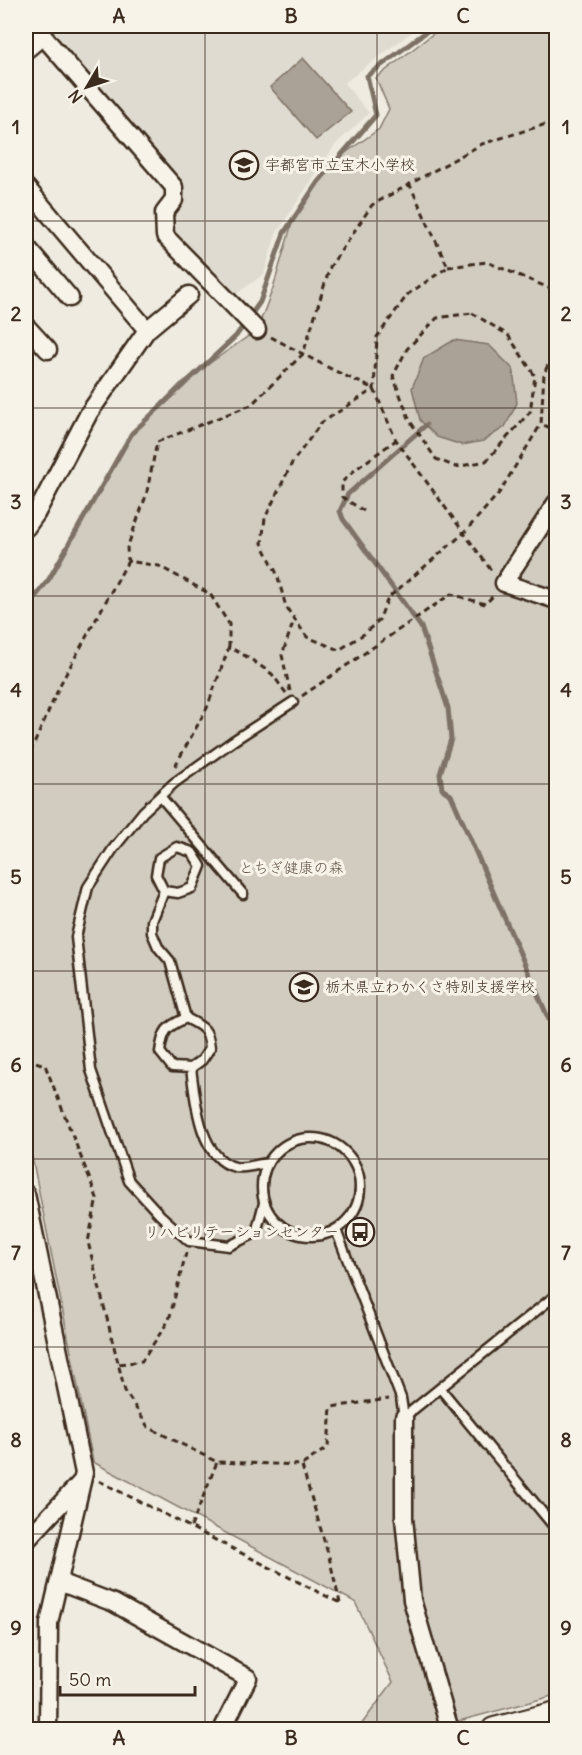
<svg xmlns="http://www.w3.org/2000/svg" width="582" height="1755" font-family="Delius,'Klee One',sans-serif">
	<rect width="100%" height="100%" fill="#efebe0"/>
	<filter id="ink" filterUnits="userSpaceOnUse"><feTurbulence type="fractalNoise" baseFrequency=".0167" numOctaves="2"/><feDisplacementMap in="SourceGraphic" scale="12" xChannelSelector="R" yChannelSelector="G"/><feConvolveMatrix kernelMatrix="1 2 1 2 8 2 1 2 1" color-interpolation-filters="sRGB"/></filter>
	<g filter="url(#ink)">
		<path fill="#e0dbd0" d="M43,26H420L344,83L369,113L335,145L276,234L264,274L235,295L175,236L172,220L176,208L185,199L183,185Z"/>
		<path fill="#d1cbc0" stroke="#867a6f" stroke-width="1.5" d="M443,26H556V1695L429,1729H358L393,1682L355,1602L93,1462L26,1127V609L49,579L132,433L180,384L257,330L273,288L292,223L330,164L379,129L389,109L376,78Z"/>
		<path fill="#aaa296" stroke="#7e7266" stroke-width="1.5" d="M303,58L351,112L316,140L270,87Z
			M454,340L489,345L513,369L517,403L505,427L483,441L462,445L437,437L420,420L412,388L424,358Z"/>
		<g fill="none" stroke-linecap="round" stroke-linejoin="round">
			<path stroke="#7e7266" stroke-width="5" d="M426,425L348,494L340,511L343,519L421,627L448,708L451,739L440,774L442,789L451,795L556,1036
				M26,609L49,579L132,433L236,336L260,302L284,233L318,182L376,115L367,76L434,26"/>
			<g stroke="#3b2a1e" stroke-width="13">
				<path id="lane" d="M160,796L243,894
					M164,891L156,875L159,858L177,847L192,852L201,866L192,888L178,893L164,891L152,921V933L158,947L170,961L186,1018C203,1027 208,1028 210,1048L202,1060L191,1068C195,1098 199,1158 235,1167C244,1169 258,1164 268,1163
					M186,1018C166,1027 163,1030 160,1052L172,1067L191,1068
					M262 1187a49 49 0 1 1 98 0a49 49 0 1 1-98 0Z
					M264,1203L256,1233L229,1246L189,1241L160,1215L129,1181L91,1070L76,937L88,887L113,849L143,812L174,783L233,741L293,702
					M336,1230L401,1398L404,1417
					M440,1388L556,1529
					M404,1417L556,1295"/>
			</g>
			<g stroke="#3b2a1e" stroke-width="21">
				<path id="street" d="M30,26L43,36L174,187V200L164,213L165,236L257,330
					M26,50L43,36
					M26,187L147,330
					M26,246L70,298
					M26,326L48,350
					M556,503L504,583L556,600
					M26,528L36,514L89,413L147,330L189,295
					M26,1194L84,1473L49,1623L48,1730
					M404,1417V1518L412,1600L450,1730
					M26,1541L81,1482
					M59,1582L114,1603L248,1678L222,1730"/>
			</g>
			<g stroke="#3b2a1e" stroke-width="28">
				<path id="secondary" d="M494,1730L556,1714"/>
			</g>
			<path stroke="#3b2a1e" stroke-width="3" stroke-dasharray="6 4.5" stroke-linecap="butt" d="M409,183L448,267L408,294L377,337L374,389L321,423L292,463L265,518L262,543L277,574L286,607L307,637L339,650L364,634L379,620L388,598L464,533L499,493L541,424
				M448,267L487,262L556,291
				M472,313L508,335L535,376L530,412L486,461L456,467L436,459L410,421L393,376L407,349L437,318Z
				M271,337L333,370L374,389L396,440L491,570
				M556,346L544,374L541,424L556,430
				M364,511L342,497V482L356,469L396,440
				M290,691L282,655L294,620
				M286,693L272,674L249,658L229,647V624L210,594L159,566L128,561L127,548L146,496L157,442L251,405L303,354L330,267L372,205L482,144L556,121
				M302,696L451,594L485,604L493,596
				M26,762L61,683L128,561
				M175,766L207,708L229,647
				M26,853V878
				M26,1059L45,1065L97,1198L88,1242L125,1391L148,1427L217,1462L302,1465L328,1447L331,1407L389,1399
				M119,1364L142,1361L169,1320L186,1253
				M302,1466L329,1557L340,1603
				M99,1481L340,1603
				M191,1527L217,1462"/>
			<use href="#lane" stroke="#f7f3e8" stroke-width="8"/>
			<use href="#street" stroke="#f7f3e8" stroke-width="16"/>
			<use href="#secondary" stroke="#f7f3e8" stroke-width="24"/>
		</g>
	</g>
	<path fill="none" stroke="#3b2a1e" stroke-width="1.5" stroke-opacity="0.55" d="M205,26V1730M377,26V1730M26,221H556M26,408H556M26,596H556M26,784H556M26,971H556M26,1159H556M26,1347H556M26,1534H556"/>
	<defs>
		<g id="school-ring" transform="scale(1.5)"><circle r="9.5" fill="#f7f3e8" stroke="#3b2a1e" stroke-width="1.5"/><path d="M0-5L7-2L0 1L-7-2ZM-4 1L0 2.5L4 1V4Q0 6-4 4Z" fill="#3b2a1e"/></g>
		<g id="bus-ring" transform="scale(1.5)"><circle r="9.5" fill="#f7f3e8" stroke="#3b2a1e" stroke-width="1.5"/><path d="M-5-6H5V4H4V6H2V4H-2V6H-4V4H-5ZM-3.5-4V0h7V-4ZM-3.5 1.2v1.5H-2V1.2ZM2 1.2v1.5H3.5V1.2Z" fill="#3b2a1e"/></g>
	</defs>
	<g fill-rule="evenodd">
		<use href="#school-ring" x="244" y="165"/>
		<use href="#school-ring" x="304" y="987"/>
		<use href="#bus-ring" x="360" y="1232"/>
	</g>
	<g text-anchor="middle" stroke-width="6" stroke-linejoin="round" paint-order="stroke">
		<g font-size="15" fill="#3b2a1e" stroke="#f7f3e8" text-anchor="start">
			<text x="265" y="170">宇都宮市立宝木小学校</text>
			<text x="325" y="992">栃木県立わかくさ特別支援学校</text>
			<text x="339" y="1237" text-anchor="end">リハビリテーションセンター</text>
		</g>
		<g font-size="15" fill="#605246" stroke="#f7f3e8">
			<text x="291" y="873">とちぎ健康の森</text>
		</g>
	</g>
	<rect width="582" height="1755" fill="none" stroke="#f7f3e8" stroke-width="66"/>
	<g transform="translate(87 87) rotate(231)" stroke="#f7f3e8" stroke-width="4.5" paint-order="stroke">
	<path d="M0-4.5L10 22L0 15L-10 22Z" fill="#3b2a1e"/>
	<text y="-9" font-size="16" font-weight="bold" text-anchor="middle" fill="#3b2a1e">N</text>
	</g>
	<path d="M60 1686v9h135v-9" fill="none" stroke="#3b2a1e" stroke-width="3"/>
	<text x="69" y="1686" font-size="18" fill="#3b2a1e" stroke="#f7f3e8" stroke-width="4.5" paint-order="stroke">50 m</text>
	<rect x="33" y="33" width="516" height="1689" fill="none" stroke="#3b2a1e" stroke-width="2"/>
	<g font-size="20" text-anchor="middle" font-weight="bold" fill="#3b2a1e">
		<text x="119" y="23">A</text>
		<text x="291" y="23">B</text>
		<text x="463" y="23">C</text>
		<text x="16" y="134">1</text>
		<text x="566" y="134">1</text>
		<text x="16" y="321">2</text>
		<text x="566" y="321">2</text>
		<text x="16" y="509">3</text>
		<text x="566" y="509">3</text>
		<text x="16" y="697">4</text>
		<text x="566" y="697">4</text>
		<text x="16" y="884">5</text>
		<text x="566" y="884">5</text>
		<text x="16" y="1072">6</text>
		<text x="566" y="1072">6</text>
		<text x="16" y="1260">7</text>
		<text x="566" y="1260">7</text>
		<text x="16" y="1447">8</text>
		<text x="566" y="1447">8</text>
		<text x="16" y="1635">9</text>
		<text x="566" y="1635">9</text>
		<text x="119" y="1745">A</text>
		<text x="291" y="1745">B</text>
		<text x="463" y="1745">C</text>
	</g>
</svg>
